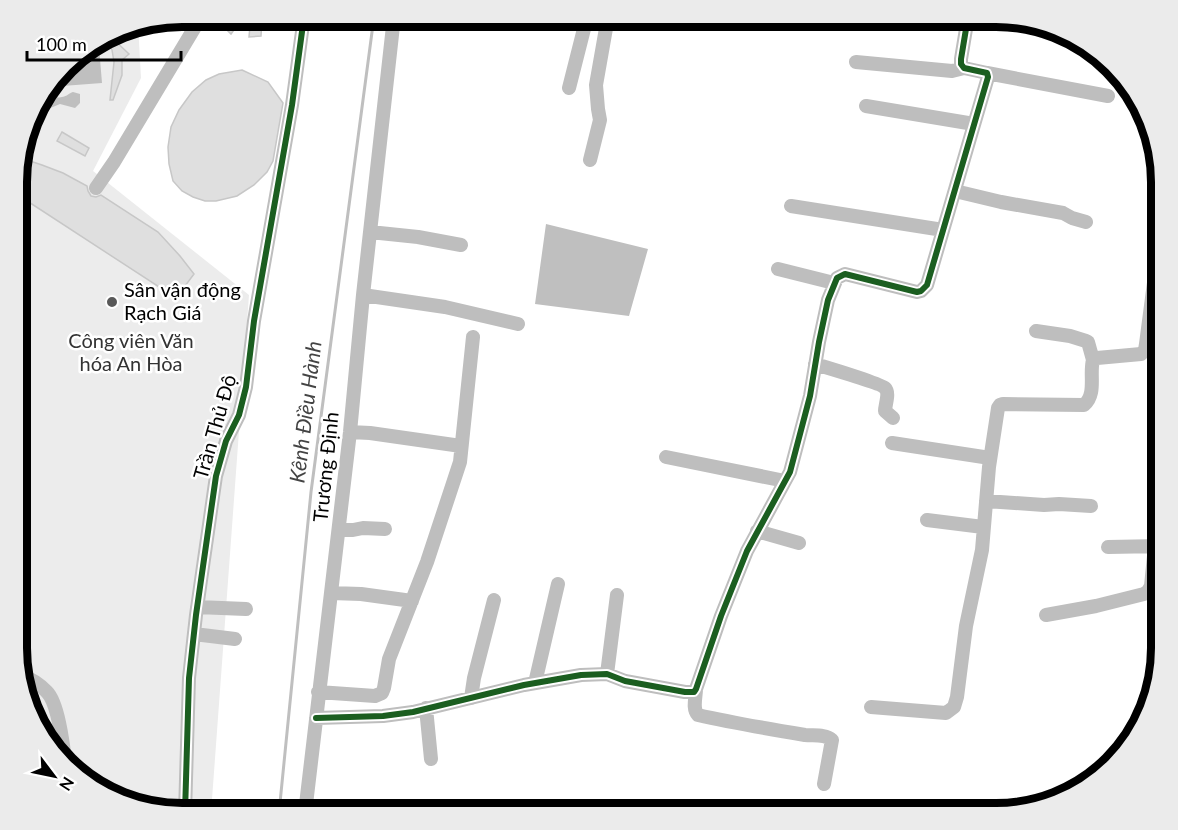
<svg xmlns="http://www.w3.org/2000/svg" width="1178" height="830" font-family="Lato,sans-serif">
	<rect width="100%" height="100%" fill="#fff"/>
	<path fill="#ececec" d="M138,24L141,78L93,171L249,295L211,813H172L81,779L39,730L18,669V160L39,100L73,57L129,25Z"/>
	<path fill="#bfbfbf" d="M91,47H99L102,83L49,87L73,57Z
		M73,92L80,94V103L75,108L60,104L48,109L43,107L40,103V99L45,94C51,93 56,99 62,97C66,97 69,93 73,92Z
		M546,224L648,249L629,316L535,304Z"/>
	<g fill="none" stroke-linecap="round" stroke-linejoin="round">
		<path stroke="#bfbfbf" stroke-width="3" d="M279,813L311,492L374,17"/>
	</g>
	<path fill="#dfdfdf" stroke="#c7c7c7" stroke-width="1.5" d="M214,17H288L277,30L262,20L261,36L249,37L250,26L236,27L231,34Z
		M110,36L129,54L122,60V75L113,100H110L114,62L112,50L106,38Z
		M242,70L268,82L283,103L273,161L267,172L254,185L237,196L216,201H205L193,197L182,191L173,181L169,164L168,147L171,127L179,110L192,92L206,80L219,74Z
		M62,132L89,148L85,156L57,141Z
		M27,160L42,165L63,173L87,186L88,191L91,196L96,197L101,195L158,232L180,256L194,274L176,298L18,195V161Z"/>
	<g fill="none" stroke-linecap="round" stroke-linejoin="round">
		<path stroke="#bebebe" stroke-width="14" d="M856,62L952,71L964,68
			M987,73L1108,96
			M569,88L587,17
			M866,106L974,124
			M590,160L600,120L598,109L596,85L608,17
			M96,188L114,162L201,17
			M955,191L1001,202L1063,213L1072,218L1086,222
			M1161,198V206
			M791,206L943,230
			M370,232L418,237L461,245
			M778,269L834,283
			M363,295L445,307L518,324
			M1036,331L1070,336L1086,341L1088,342L1093,360
			M815,364C825,367 882,384 885,388C890,393 885,405 885,411L893,418
			M350,432L370,433L461,446
			M892,443L990,458
			M666,457L785,481
			M986,501L1044,505L1059,504L1091,506
			M927,520L983,527
			M339,530H353L363,528L385,529
			M757,531L799,543
			M1108,547L1161,546
			M331,593L361,594L412,601
			M197,607L246,609
			M1046,615L1096,606L1144,594L1148,591L1151,586L1155,546
			M194,634L235,639
			M19,674C30,678 39,683 47,692C58,703 63,744 65,760
			M607,674L617,595
			M535,683L558,584
			M696,689C696,697 692,709 698,715C733,723 769,729 805,735C814,736 825,734 832,740L824,784
			M318,692L375,696L382,693L384,688L389,659L427,562L460,462L473,337
			M471,698L474,678L494,600
			M871,707L946,713L954,707L957,697L966,626L982,550L989,467L998,408L1000,405L1003,404L1084,405C1097,394 1089,374 1093,360L1097,358L1141,354L1145,350L1146,344L1161,229
			M426,708L431,759
			M316,718L383,716L413,712L524,685L581,675L607,674L625,681L685,692H694L696,689L721,616L747,551L790,472L810,396L819,342L828,300L837,278L845,274L917,292L921,291L927,285L988,77L987,73L964,68L961,64V59L968,17
			M185,813L189,678L196,615L216,476L226,441L239,415L246,387L254,321L292,105L304,17
			M305,813L350,432L363,295L394,17"/>
		<g stroke="#fff" stroke-width="10">
			<path id="cycleway" d="M316,718L383,716L413,712L524,685L581,675L607,674L625,681L685,692H694L696,689L721,616L747,551L790,472L810,396L819,342L828,300L837,278L845,274L917,292L921,291L927,285L988,77L987,73L964,68L961,64V59L968,17
				M185,813L189,678L196,615L216,476L226,441L239,415L246,387L254,321L292,105L304,17"/>
		</g>
		<use href="#cycleway" stroke="#1b5e20" stroke-width="6"/>
	</g>
	<circle fill="#595959" stroke="#fff" stroke-width="2" cx="112" cy="302" r="6"/>
	<g text-anchor="middle" stroke-width="5" stroke-linejoin="round" paint-order="stroke">
		<g font-size="20" fill="#000" stroke="#fff" text-anchor="start">
			<text x="124" y="297">Sân vận động<tspan x="124" dy="23">Rạch Giá</tspan></text>
		</g>
		<g font-size="20" fill="#333" stroke="#fff">
			<text x="131" y="348">Công viên Văn<tspan x="131" dy="23">hóa An Hòa</tspan></text>
		</g>
		<g font-size="20" fill="#000" stroke="#fff">
			<text transform="translate(215 427) rotate(-74)" y="7">Trần Thủ Độ</text>
			<text transform="translate(326 467) rotate(-84)" y="7">Trương Định</text>
		</g>
		<g font-size="21" font-style="italic" fill="#444" stroke="#fff">
			<text transform="translate(306 412) rotate(-83)" y="7">Kênh Điều Hành</text>
		</g>
	</g>
	<path d="M0 0H1178V830H0ZM182 27H996A155 155 0 0 1 1151 182V648A155 155 0 0 1 996 803H182A155 155 0 0 1 27 648V182A155 155 0 0 1 182 27Z" fill="#ebebeb" fill-rule="evenodd"/>
	<path fill="none" stroke="#000" stroke-width="8" d="M182 27H996A155 155 0 0 1 1151 182V648A155 155 0 0 1 996 803H182A155 155 0 0 1 27 648V182A155 155 0 0 1 182 27Z"/>
	<g transform="translate(54 776) rotate(122)" stroke="#ffffff" stroke-width="4.5" paint-order="stroke">
	<path d="M0-4.5L10 22L0 15L-10 22Z" fill="#000000"/>
	<text y="-9" font-size="16" font-weight="bold" text-anchor="middle" fill="#000000">N</text>
	</g>
	<path d="M27 51v9h154v-9" fill="none" stroke="#000000" stroke-width="3"/>
	<text x="36" y="51" font-size="18" fill="#000000" stroke="#ffffff" stroke-width="4.5" paint-order="stroke">100 m</text>
</svg>
